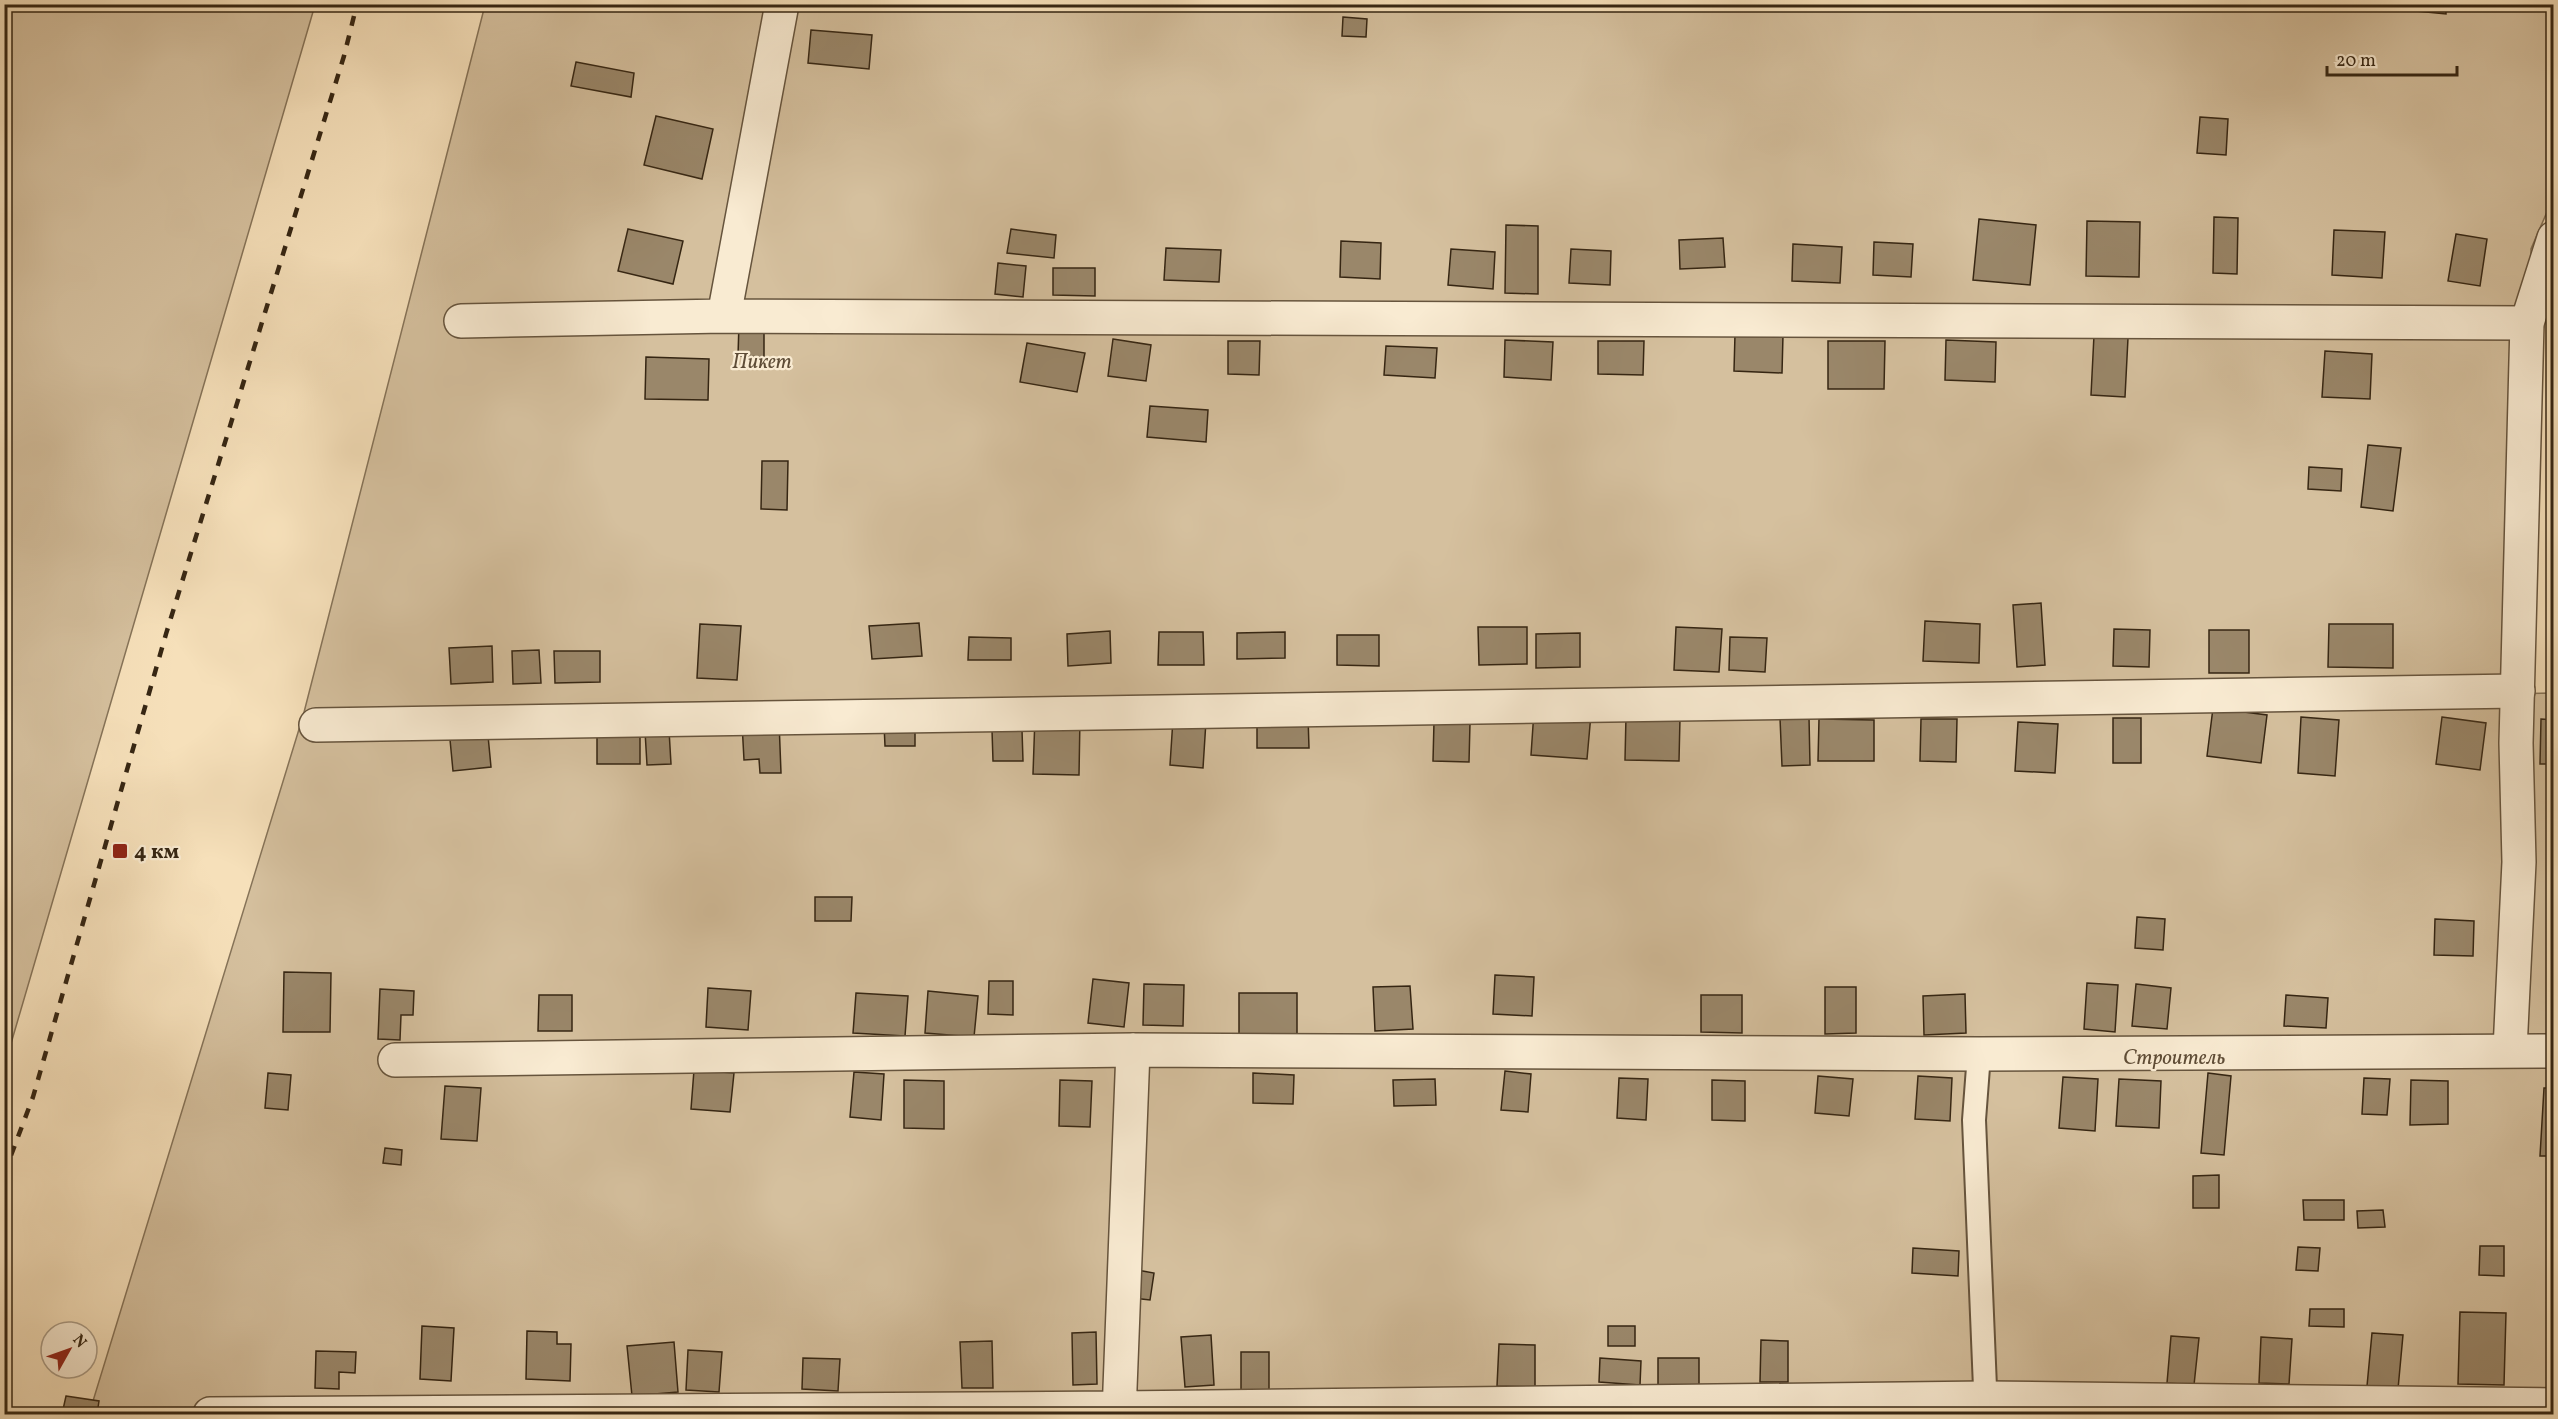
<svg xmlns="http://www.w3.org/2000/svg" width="2558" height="1419" font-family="Vollkorn,serif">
	<rect width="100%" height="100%" fill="#f6e0ba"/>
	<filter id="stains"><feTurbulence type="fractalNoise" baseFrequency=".00333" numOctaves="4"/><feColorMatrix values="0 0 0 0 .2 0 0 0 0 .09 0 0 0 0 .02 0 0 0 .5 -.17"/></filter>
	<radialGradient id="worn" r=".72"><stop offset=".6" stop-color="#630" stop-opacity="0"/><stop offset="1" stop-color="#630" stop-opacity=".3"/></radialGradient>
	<path fill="#d5c09e" stroke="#867358" stroke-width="1.5" d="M5,4L315,5L5,1064L4,5Z
		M485,5H2553V198L2531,249L2534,692L301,724Z
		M2553,693V1414H89L300,726Z"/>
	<path fill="#9a876a" stroke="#362613" stroke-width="1.5" d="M936,4H991V9Z
		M2406,4H2446V14L2406,10Z
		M1343,17L1367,19L1366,37L1342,36Z
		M811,30L872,35L869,69L808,63Z
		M576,62L634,73L631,97L571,86Z
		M656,116L713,129L702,179L644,165Z
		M2200,117L2228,119L2226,155L2197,153Z
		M2214,217L2238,218L2237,274L2213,273Z
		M1979,219L2036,225L2030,285L1973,280Z
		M2087,221L2140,222L2139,277L2086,276Z
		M1506,225L1538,226V294L1505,293Z
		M628,229L683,241L673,284L618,271Z
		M1011,229L1056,235L1054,258L1007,253Z
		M2334,230L2385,232L2382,278L2332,275Z
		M2456,234L2487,239L2480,286L2448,281Z
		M1723,238L1725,267L1680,269L1679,240Z
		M1341,241L1381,243L1380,279L1340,277Z
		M1874,242L1913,244L1911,277L1873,275Z
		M1793,244L1842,247L1840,283L1792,281Z
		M1166,248L1221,250L1219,282L1164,280Z
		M1451,249L1495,252L1493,289L1448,285Z
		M1571,249L1611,251L1610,285L1569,283Z
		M998,263L1026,266L1023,297L995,294Z
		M1053,268H1095V296L1053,295Z
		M739,323H764V357L738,356Z
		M1735,334L1783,335L1782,373L1734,371Z
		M2094,335L2128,338L2125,397L2091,395Z
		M1113,339L1151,345L1146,381L1108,376Z
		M1505,340L1553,342L1551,380L1504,377Z
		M1946,340L1996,342L1995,382L1945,380Z
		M1228,341H1260L1259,375L1228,374Z
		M1598,341H1644L1643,375L1598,374Z
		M1828,341H1885L1884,389H1828Z
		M1027,343L1085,353L1077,392L1020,382Z
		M1386,346L1437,348L1435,378L1384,375Z
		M2325,351L2372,354L2370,399L2322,397Z
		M646,357L709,359L708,400L645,399Z
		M1150,406L1208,410L1206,442L1147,437Z
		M2368,445L2401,448L2393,511L2361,507Z
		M762,461H788L787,510L761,509Z
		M2309,467L2342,469L2341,491L2308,489Z
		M2041,603L2045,665L2017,667L2013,605Z
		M1925,621L1980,624L1979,663L1923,661Z
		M919,623L922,656L872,659L869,626Z
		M700,624L741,626L737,680L697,678Z
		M2329,624H2393V668L2328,667Z
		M1478,627H1527V664L1479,665Z
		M1676,627L1722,629L1719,672L1674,670Z
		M2114,629L2150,630L2149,667L2113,666Z
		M2209,630H2249V673H2209Z
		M1110,631L1111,663L1068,666L1067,634Z
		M1159,632H1203L1204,665H1158Z
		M1285,632V658L1237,659V633Z
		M1580,633V667L1536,668V634Z
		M1337,635H1379V666L1337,665Z
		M969,637L1011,638V660H968Z
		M1730,637L1767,638L1765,672L1729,670Z
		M492,646L493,682L451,684L449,648Z
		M539,650L541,683L513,684L512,651Z
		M554,651H600V682L555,683Z
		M2213,708L2267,715L2261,763L2207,756Z
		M1534,711L1591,714L1587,759L1531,755Z
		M1257,716H1308L1309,748H1257Z
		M1626,716L1680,718L1679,761L1625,760Z
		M1035,717L1080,718L1079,775L1033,774Z
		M1809,717L1810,765L1782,766L1780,718Z
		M2301,717L2339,720L2335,776L2298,773Z
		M2442,717L2486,723L2480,770L2436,764Z
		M2113,718H2141V763H2113Z
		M1173,719L1206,721L1203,768L1170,765Z
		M1819,719L1874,720V761H1818Z
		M1921,719H1957L1956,762L1920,761Z
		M2541,719L2554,720V764H2540Z
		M597,721H640V764H597Z
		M779,721L781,773H760L759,759L744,760L742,723Z
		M1434,722L1470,723L1469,762L1433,761Z
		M2018,722L2058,724L2055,773L2015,771Z
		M915,723V746H885L884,724Z
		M487,725L491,767L453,771L449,729Z
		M669,730L671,764L647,765L645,731Z
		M992,730H1022L1023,761H993Z
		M2553,789H2554V833H2549Z
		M815,897H852L851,921H815Z
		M2137,917L2165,919L2163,950L2135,948Z
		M2435,919L2474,921L2473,956L2434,955Z
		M2552,927H2554V984H2549Z
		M284,972L331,973L330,1032H283Z
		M1495,975L1534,977L1532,1016L1493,1014Z
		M1093,979L1129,983L1124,1027L1088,1023Z
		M989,981H1013V1015L988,1014Z
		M2087,983L2118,985L2115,1032L2084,1029Z
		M1144,984L1184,985L1183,1026L1143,1025Z
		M2136,984L2171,988L2167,1029L2132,1026Z
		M1410,986L1413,1029L1375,1031L1373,987Z
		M1825,987H1856V1033L1825,1034Z
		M708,988L751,991L748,1030L706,1027Z
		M380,989L414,991L413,1015H401L400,1040L378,1039Z
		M928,991L978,996L974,1037L925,1033Z
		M856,993L908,996L905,1036L853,1033Z
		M1239,993H1297V1036H1239Z
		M1965,994L1966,1033L1924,1035L1923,996Z
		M539,995H572V1031H538Z
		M1701,995H1742V1033L1701,1032Z
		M2286,995L2328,998L2326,1028L2284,1026Z
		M694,1070L734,1073L730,1112L691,1109Z
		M1505,1071L1531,1074L1528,1112L1501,1110Z
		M854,1072L884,1074L881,1120L850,1117Z
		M268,1073L291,1075L288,1110L265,1108Z
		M1253,1073L1294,1075L1293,1104L1253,1103Z
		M2208,1073L2231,1076L2224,1155L2201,1153Z
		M1818,1076L1853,1079L1849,1116L1815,1113Z
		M1918,1076L1952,1078L1950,1121L1915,1119Z
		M2063,1077L2098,1079L2095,1131L2059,1128Z
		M1619,1078L1648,1079L1646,1120L1617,1118Z
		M2364,1078L2390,1079L2387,1115L2362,1114Z
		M1435,1079L1436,1105L1394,1106L1393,1080Z
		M2119,1079L2161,1081L2159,1128L2116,1126Z
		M904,1080L944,1081V1129L904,1128Z
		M1060,1080L1092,1081L1090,1127L1059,1126Z
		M1712,1080L1745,1081V1121L1712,1120Z
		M2411,1080L2448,1081V1124L2410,1125Z
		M445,1086L481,1088L477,1141L441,1139Z
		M2544,1088H2554V1156H2540Z
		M385,1148L402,1150L401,1165L383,1163Z
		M2219,1175V1208H2193V1176Z
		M2303,1200H2344V1220H2304Z
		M2383,1210L2385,1227L2358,1228L2357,1211Z
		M2480,1246H2504V1276L2479,1275Z
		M2298,1247L2320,1248L2318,1271L2296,1270Z
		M1913,1248L1959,1251L1958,1276L1912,1273Z
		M1137,1270L1154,1273L1150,1300L1133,1298Z
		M2310,1309H2344V1327L2309,1326Z
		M2460,1312L2506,1313L2504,1385L2458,1384Z
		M422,1326L454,1328L451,1381L420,1379Z
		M1608,1326H1635V1346H1608Z
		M527,1331L557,1332V1344H571L570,1381L526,1379Z
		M1096,1332L1097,1384L1073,1385L1072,1333Z
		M2372,1333L2403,1335L2398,1389L2367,1386Z
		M1211,1335L1214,1385L1185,1387L1181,1337Z
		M2171,1336L2199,1338L2194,1385L2167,1383Z
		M2261,1337L2292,1339L2289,1384L2259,1383Z
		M1761,1340L1788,1341V1382H1760Z
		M992,1341L993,1388H962L960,1342Z
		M674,1342L678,1392L632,1396L627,1346Z
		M1499,1344L1535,1345V1387L1497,1386Z
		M688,1350L722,1352L719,1392L686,1390Z
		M316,1351L356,1352L355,1373L339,1372V1389L315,1388Z
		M1241,1352H1269V1393H1241Z
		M803,1358L840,1359L838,1391L802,1389Z
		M1600,1358L1641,1361L1640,1385L1599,1382Z
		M1658,1358H1699V1391H1658Z
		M66,1396L99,1401L97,1414H62Z"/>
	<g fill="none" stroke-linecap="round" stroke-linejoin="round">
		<g stroke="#66543d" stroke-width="26">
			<path id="service" d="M1979,1054L1974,1120L1986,1412"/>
		</g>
		<g stroke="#66543d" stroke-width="36">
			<path id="minor" d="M782,4L724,316L2527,323
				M461,321L724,316
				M316,725L2518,691
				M395,1060L1133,1050L1979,1054L2554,1051
				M210,1414L1119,1408L1986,1398L2554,1405
				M1119,1414L1133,1050"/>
		</g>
		<g stroke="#66543d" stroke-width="36">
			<path id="tertiary" d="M2510,1050L2519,862L2516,743L2527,323L2554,238"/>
		</g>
		<use href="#service" stroke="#f9ebd2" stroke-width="22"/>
		<use href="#minor" stroke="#f9ebd2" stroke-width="33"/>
		<use href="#tertiary" stroke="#f9ebd2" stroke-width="33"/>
		<path stroke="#362613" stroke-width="4.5" stroke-dasharray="10 10" stroke-linecap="butt" d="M4,1174L33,1097L166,634L344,56L357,4"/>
	</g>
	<rect fill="#8f2418" stroke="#f9ebd2" stroke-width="2" x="112" y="843" width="16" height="16" rx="3"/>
	<g text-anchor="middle" stroke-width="4.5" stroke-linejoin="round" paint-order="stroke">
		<g font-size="21" font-style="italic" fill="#5e4c36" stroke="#f9ebd2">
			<text x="762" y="368">Пикет</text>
			<text x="2174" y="1064">Строитель</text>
		</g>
		<g font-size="21" font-weight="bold" fill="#362613" stroke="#f9ebd2" text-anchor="start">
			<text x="134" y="858">4 км</text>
		</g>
	</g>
	<rect width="2558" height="1419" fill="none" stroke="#f6e0ba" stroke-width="24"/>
	<rect x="6" y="6" width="2546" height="1407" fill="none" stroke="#362613" stroke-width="3"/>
	<rect x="12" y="12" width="2534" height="1395" fill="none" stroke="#362613" stroke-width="1.5"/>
	<g transform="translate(69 1350) rotate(50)"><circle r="28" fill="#f9ebd2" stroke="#ab9c86" stroke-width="1.5"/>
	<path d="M0-4.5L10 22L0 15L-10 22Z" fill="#8f2418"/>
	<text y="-9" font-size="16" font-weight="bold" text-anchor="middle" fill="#362613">N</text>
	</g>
	<path d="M2327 66v9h130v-9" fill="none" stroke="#362613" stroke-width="3"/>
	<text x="2336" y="66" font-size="18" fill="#362613" stroke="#f9ebd2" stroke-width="4.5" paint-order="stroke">20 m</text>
	<rect width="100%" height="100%" filter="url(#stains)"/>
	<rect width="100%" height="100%" fill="url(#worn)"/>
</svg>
